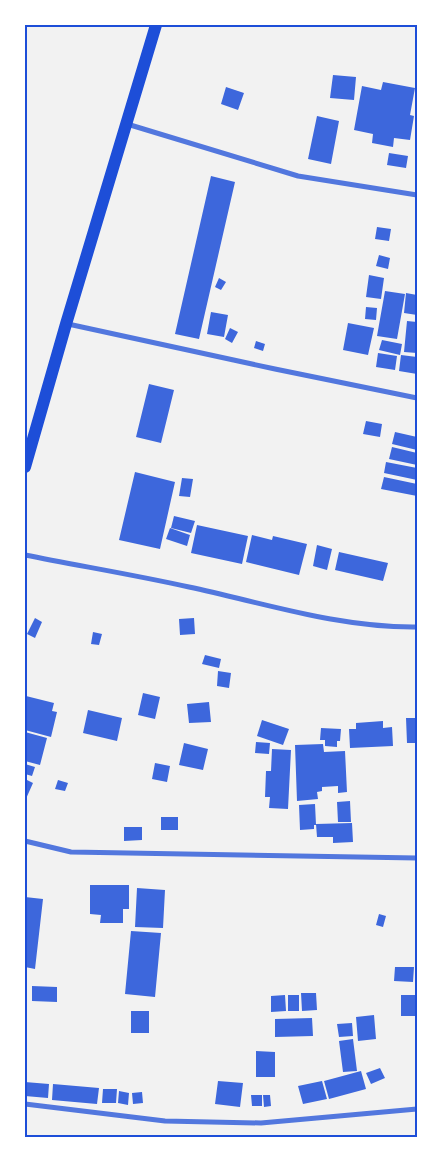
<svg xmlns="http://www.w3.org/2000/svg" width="442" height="1162" font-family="'Exo 2',sans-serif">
	<rect width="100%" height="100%" fill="#f2f2f2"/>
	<path fill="#3d67dc" d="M333,75L356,77L354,100L330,98Z
		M383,82L415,88L410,115L414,116L410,140L394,138L393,147L372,143L373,134L354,130L362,86L381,90Z
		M226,87L244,93L238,110L221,104Z
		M317,116L339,121L331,164L308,159Z
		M389,153L408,156L406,168L387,165Z
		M211,176L235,182L199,339L175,334Z
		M377,227L391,229L389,241L375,239Z
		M379,255L390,258L388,269L376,266Z
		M369,275L384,278L381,299L366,297Z
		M219,278L226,282L221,290L215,287Z
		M385,291L405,294L397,339L377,336Z
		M406,293L417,295V315L404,313Z
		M366,307L377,308L376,320L365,319Z
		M211,312L228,315L224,337L207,334Z
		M407,321L417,322V353L404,352Z
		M348,323L374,328L368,355L343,350Z
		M230,328L238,332L232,343L225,339Z
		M382,340L402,344L400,355L379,350Z
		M256,341L265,344L263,351L254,348Z
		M378,353L397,356L395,370L376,367Z
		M401,355L417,357V374L399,371Z
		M149,384L174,390L161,443L136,437Z
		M366,421L382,424L380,437L363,434Z
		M395,432L417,437V450L392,444Z
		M392,447L417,453V465L389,459Z
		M386,462L417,468V480L384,473Z
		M135,472L175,482L160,549L119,540Z
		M384,477L417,484V496L381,489Z
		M182,478L193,479L190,497L179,496Z
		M174,516L195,521L191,533L171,528Z
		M197,525L248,536L242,564L191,553Z
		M170,528L190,535L187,546L166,539Z
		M252,535L272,540L273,536L307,544L299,575L246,562Z
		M317,545L332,549L327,570L313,566Z
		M339,552L388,563L383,581L335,570Z
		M35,618L42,622L35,638L27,634Z
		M194,618L195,634L180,635L179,619Z
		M93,632L102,634L99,645L91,644Z
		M205,655L221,659L219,668L202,664Z
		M218,671L231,673L229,688L217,686Z
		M143,693L160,697L155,719L138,715Z
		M26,696L54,703L52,711L57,712L51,737L25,730Z
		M209,702L211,722L189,723L187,704Z
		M88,710L122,718L117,741L83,733Z
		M406,718H417V743H407Z
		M262,720L289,729L283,745L257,736Z
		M383,721V728L392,727L393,746L350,748L349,729H356V723Z
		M321,728L341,729L340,741H337V747L325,746V740H320Z
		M25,732L47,738L40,765L25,761Z
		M256,742L270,743L269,754L255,753Z
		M184,743L208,749L203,770L179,765Z
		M323,744L324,752L345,751L347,792L338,793V786L322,787V791L317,792L318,799L297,801L295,745Z
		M272,749L291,750L288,809L269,808L270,797H265L266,771H271Z
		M155,763L170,766L167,782L152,779Z
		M25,764L35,767L32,776L25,774Z
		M25,779L33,783L25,801Z
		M58,780L68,783L65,791L55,789Z
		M350,801L351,822H338L337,802Z
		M315,804L316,825H314V829L300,830L299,805Z
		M161,817H178V830H161Z
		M352,823L353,842L333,843V837H317L316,824Z
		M124,827H142V840L124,841Z
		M90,885H129V909H123V923H100L101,915L90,914Z
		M137,888L165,890L163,928L135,927Z
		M25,897L43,899L35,969L25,967Z
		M379,914L386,916L383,927L376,925Z
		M131,931L161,933L155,997L125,994Z
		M395,967H414L413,982L394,981Z
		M32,986L57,987V1002L32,1001Z
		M301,993H316L317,1010L302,1011Z
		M285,995L286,1011L271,1012V996Z
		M288,995H299V1011H288Z
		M401,995H417V1016H401Z
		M131,1011H149V1033H131Z
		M374,1015L376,1039L358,1041L356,1017Z
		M312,1018L313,1036L275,1037V1019Z
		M352,1023L353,1036L339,1037L337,1024Z
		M353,1039L357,1071L343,1072L339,1041Z
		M256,1051L275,1052V1077H256Z
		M380,1068L385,1078L371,1084L366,1073Z
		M361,1071L366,1089L329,1099L324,1081Z
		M218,1081L243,1083L240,1107L215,1104Z
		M322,1081L327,1099L303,1104L298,1086Z
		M25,1082L49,1084L48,1098L25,1096Z
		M53,1084L99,1088L97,1104L52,1100Z
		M103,1089H117L116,1103H102Z
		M119,1091L129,1093L128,1105L118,1103Z
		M142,1092L143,1103L133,1104L132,1093Z
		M251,1095H262V1106H252Z
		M263,1095H270L271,1106L264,1107Z"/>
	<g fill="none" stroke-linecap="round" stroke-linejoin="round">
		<path stroke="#5277de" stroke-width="5" d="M127,124L298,176L417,195
			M68,324L275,369L417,398
			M25,555C80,566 135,575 189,587C264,603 339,628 417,627
			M25,841L71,852L417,858
			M25,1104L165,1121L261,1123L417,1109"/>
		<path stroke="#1d4ed8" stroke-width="12" d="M25,467L66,324L156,25"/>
	</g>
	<rect width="442" height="1162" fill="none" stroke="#ffffff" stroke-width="52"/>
	<rect x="26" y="26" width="390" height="1110" fill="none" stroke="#1d4ed8" stroke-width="2"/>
</svg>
